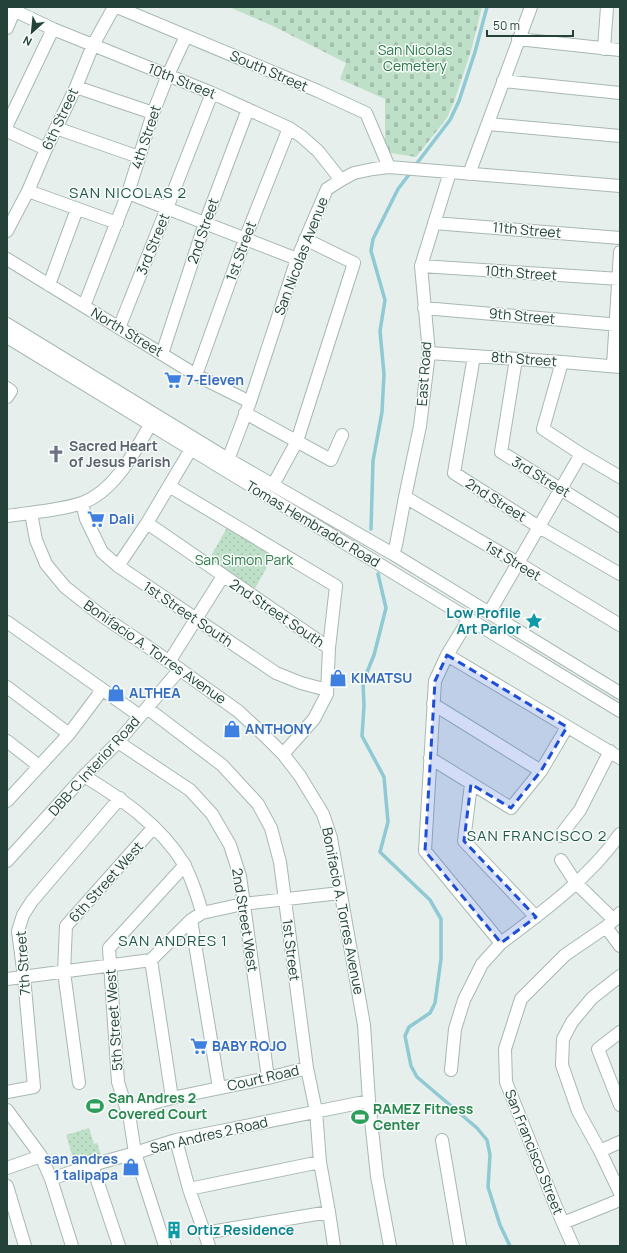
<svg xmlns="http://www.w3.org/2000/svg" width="627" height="1253" font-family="Manrope,sans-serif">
	<defs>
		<pattern id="grass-dots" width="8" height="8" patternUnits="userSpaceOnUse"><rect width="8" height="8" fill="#bfe0c8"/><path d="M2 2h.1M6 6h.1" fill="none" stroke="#a4c1ad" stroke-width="1.8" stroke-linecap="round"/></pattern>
		<pattern id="cemetery-stones" width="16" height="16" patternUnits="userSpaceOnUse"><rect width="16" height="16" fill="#bfe0c8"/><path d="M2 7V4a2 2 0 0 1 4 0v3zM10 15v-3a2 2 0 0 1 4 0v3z" fill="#a4c1ad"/></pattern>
	</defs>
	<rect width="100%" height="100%" fill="#e6efeb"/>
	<path fill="url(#grass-dots)" d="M228,526L275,553L253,592L208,561Z
		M89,1128L94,1144L97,1143L103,1161L76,1168L66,1135Z"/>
	<path fill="url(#cemetery-stones)" d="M229,7H482L471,51L455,99L447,118L416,157L385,152V99L340,79L346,63L273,26Z"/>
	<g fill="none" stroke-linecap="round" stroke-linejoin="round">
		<path stroke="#8ec9d4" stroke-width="3.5" d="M414,167L450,120L459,101L475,52L487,7
			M371,529L373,461L382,412L384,374L380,331L385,300L371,251L373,239L398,189L411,172
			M378,574L386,608L374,655L363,682L364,706L362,736L384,777L388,822L380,852L430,900L441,919V959L435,1003L430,1013L409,1027L405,1036L411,1066L417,1077L477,1128L487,1140L490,1155L488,1187L500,1225L510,1246"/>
		<g stroke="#a8b8b2" stroke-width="14">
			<path id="minor" d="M7,7L53,29L212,93L289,128L301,136L318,151L341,180
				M117,7L318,91L366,113L389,167
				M7,28L14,11
				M518,39L620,50
				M604,49L607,7
				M503,81L620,93
				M76,87L153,113
				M488,124L620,136
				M7,125L53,29
				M56,128L139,157
				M7,131L46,149
				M469,174L531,7
				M28,191L117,223
				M128,193L297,259
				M434,223L620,238
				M7,231L28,191L46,149L76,87L93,45L114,7
				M7,259L196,375L250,402
				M421,266L620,279
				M49,285L77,209
				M84,306L128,193L153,113L168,75L186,36
				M424,308L620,325
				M7,324L228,459L393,554L620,693
				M119,328L167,208L212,93
				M7,337L620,711
				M429,353L562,362L620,367
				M162,354L205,223L248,109
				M474,356L454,473L539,527L620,574
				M516,359L501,452L620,526
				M562,362L543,429L581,454L620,477
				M613,366L620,252
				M196,375L245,239L289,128
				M7,388L11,391L7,397
				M245,413L331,460L342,435
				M226,465L250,402L297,259L327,189L341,180L354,173L373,169L389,167L620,186
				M273,485L297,441L354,263L305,239
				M169,486L336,586L329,648L327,694L314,719L283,754
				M405,497L518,563L620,625
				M82,503L86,519L102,552L118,566L276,673L301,683L327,690
				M31,513L36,540L46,564L65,587L98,613L154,651L238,711L265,736L283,754L300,776L323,814L331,838L364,1025L369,1101L377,1176L390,1246
				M7,516C32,512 58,511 82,503C117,490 137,447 154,418
				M147,523L329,648
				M393,554L396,545L405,497L420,426L429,353L421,266L450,172
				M118,566L147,523L191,449
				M489,613L581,454
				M469,619L447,655L435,681L425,851L501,943C544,911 589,878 620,834
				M7,622L140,716
				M447,655L620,758
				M169,662L223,576
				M7,687L69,734
				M433,704L541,771
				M147,708L222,765L258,804L271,828L280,862L307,1068L316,1111L320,1162L329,1212L334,1246
				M7,741L39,766
				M118,742L190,790L212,814L230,845L240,876L268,1078
				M430,758L511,808L541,771L567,727
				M84,776C122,799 160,825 184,864C190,875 199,900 202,913
				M471,784L464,841L536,917
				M7,801L69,734L102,690
				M560,836L580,810L610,751
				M561,860L576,883L614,920
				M7,861L84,776L118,742L180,669
				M191,920L219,1088
				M606,927L620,946
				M151,960L172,1098
				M620,976L592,998L572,1022L563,1039L562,1065L578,1111L600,1151L620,1193
				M7,979L151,960L191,920L202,913L243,904L340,893
				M620,1032L598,1049L620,1105
				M451,1070L455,1029L464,1000L482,964L501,943
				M79,1083L64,972L66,926L154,827
				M7,1092L34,1087L24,977L18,931L23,915L32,901L120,798
				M7,1110L41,1156L51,1179L72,1246
				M127,1110L172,1098L268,1078L307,1068
				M176,1140L189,1189L209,1246
				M442,1140L460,1246
				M600,1151L620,1142
				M92,1165L119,1246
				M7,1168L41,1156
				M51,1179L92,1165L135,1153L176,1140L369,1101
				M7,1186L25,1246
				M189,1189L320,1162
				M563,1223L620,1200
				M204,1233L329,1212
				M165,1246L135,1153L130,1120L118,1082L109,948L185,865
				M573,1246L556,1207L506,1082L505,1049L521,999L565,955L606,927L614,920L620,913"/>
		</g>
		<use href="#minor" stroke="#fff" stroke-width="12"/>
	</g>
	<path fill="#1d4ed8" fill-opacity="0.2" stroke="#1d4ed8" stroke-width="3" stroke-dasharray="8 5" stroke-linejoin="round" d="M447,655L567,727L541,771L511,808L471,784L464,841L536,917L501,943L425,851L435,681Z"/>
	<defs>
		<g id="supermarket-bare" transform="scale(1.38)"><path d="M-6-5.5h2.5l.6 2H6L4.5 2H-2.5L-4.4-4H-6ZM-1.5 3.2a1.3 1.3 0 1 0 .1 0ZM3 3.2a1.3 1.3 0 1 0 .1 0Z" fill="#3f7fe0" stroke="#f7fbf9" stroke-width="2.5" paint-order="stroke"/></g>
		<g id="church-bare" transform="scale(1.38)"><path d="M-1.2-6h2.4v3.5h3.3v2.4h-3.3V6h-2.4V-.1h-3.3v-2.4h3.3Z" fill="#6b7280" stroke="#f7fbf9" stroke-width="2.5" paint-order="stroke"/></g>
		<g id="sight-bare" transform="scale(1.38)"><path d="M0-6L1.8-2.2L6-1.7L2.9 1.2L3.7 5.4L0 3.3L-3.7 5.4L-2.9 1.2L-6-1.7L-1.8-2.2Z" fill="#0f9aa8" stroke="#f7fbf9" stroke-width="2.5" paint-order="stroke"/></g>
		<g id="shop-bare" transform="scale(1.38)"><path d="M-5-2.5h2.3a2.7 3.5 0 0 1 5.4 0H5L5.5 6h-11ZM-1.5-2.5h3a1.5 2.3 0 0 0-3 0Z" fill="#3f7fe0" stroke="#f7fbf9" stroke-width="2.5" paint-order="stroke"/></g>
		<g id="stadium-bare" transform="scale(1.38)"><path d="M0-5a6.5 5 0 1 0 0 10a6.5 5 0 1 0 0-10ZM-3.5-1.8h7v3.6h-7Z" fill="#2e9e5b" stroke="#f7fbf9" stroke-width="2.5" paint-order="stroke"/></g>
		<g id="building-bare" transform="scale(1.38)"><path d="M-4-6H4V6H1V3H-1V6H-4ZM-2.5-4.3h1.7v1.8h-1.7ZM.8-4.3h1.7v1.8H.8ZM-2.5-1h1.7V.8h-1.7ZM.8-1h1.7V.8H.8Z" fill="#0f9aa8" stroke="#f7fbf9" stroke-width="2.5" paint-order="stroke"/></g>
	</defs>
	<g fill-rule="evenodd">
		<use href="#supermarket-bare" x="173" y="380"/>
		<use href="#church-bare" x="56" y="454"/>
		<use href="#supermarket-bare" x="96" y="519"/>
		<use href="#sight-bare" x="534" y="621"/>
		<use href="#shop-bare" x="338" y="678"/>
		<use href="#shop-bare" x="116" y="693"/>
		<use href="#shop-bare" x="232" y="729"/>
		<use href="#supermarket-bare" x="199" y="1046"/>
		<use href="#stadium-bare" x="95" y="1106"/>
		<use href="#stadium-bare" x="360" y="1117"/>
		<use href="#shop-bare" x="131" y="1167"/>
		<use href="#building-bare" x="174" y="1230"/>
	</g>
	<g text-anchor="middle" stroke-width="3" stroke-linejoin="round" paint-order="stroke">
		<g font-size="14" fill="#2d7a4b" stroke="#f7fbf9">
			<text x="415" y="55">San Nicolas<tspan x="415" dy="16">Cemetery</tspan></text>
			<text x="244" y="565">San Simon Park</text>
		</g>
		<g font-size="14" fill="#24423a" stroke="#f7fbf9">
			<text transform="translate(269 71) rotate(23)" y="5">South Street</text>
			<text transform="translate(182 81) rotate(22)" y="5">10th Street</text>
			<text transform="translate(60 119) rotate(-65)" y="5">6th Street</text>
			<text transform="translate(146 137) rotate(-72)" y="5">4th Street</text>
			<text transform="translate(527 230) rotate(5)" y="5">11th Street</text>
			<text transform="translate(203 231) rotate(-71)" y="5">2nd Street</text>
			<text transform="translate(153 244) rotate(-68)" y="5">3rd Street</text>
			<text transform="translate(241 251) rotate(-70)" y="5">1st Street</text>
			<text transform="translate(301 256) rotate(-69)" y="5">San Nicolas Avenue</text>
			<text transform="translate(521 273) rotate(4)" y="5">10th Street</text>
			<text transform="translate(522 316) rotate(5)" y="5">9th Street</text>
			<text transform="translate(127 332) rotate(31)" y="5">North Street</text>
			<text transform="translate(524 359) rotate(4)" y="5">8th Street</text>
			<text transform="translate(424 374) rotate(-86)" y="5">East Road</text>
			<text transform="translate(541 477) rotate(31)" y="5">3rd Street</text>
			<text transform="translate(496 500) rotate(32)" y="5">2nd Street</text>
			<text transform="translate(313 524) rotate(31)" y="5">Tomas Hembrador Road</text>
			<text transform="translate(513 561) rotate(31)" y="5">1st Street</text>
			<text transform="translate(277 613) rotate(34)" y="5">2nd Street South</text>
			<text transform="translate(188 614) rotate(34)" y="5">1st Street South</text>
			<text transform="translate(155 652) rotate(35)" y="5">Bonifacio A. Torres Avenue</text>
			<text transform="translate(94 766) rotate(-48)" y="5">DBB-C Interior Road</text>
			<text transform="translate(106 882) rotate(-48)" y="5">6th Street West</text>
			<text transform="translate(343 911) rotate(79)" y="5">Bonifacio A. Torres Avenue</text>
			<text transform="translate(245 920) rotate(81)" y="5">2nd Street West</text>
			<text transform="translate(291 950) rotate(83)" y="5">1st Street</text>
			<text transform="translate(23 963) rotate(-94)" y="5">7th Street</text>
			<text transform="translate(114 1020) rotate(-94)" y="5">5th Street West</text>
			<text transform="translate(263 1078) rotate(-13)" y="5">Court Road</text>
			<text transform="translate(209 1135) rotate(-13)" y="5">San Andres 2 Road</text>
			<text transform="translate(534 1152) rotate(68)" y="5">San Francisco Street</text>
		</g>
		<g font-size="14" font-weight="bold" fill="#366cbe" stroke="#f7fbf9" text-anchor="start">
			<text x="186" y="385">7-Eleven</text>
			<text x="109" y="524">Dali</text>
			<text x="351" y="683">KIMATSU</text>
			<text x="129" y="698">ALTHEA</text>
			<text x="245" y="734">ANTHONY</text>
			<text x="212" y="1051">BABY ROJO</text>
			<text x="118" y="1164" text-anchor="end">san andres<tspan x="118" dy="16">1 talipapa</tspan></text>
		</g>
		<g font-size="14" font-weight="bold" fill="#5b616d" stroke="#f7fbf9" text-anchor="start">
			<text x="69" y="451">Sacred Heart<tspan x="69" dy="16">of Jesus Parish</tspan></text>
		</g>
		<g font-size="14" font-weight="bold" fill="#0d838f" stroke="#f7fbf9" text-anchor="end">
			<text x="521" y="618">Low Profile<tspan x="521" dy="16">Art Parlor</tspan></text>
			<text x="187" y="1235" text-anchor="start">Ortiz Residence</text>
		</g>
		<g font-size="14" font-weight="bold" fill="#27864d" stroke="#f7fbf9" text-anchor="start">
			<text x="108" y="1103">San Andres 2<tspan x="108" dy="16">Covered Court</tspan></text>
			<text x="373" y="1114">RAMEZ Fitness<tspan x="373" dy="16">Center</tspan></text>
		</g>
		<g font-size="15" letter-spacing="1" fill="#1f5548" stroke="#f7fbf9">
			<text x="128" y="198">SAN NICOLAS 2</text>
			<text x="537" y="841">SAN FRANCISCO 2</text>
			<text x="173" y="946">SAN ANDRES 1</text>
		</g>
	</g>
	<rect width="627" height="1253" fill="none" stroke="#24423a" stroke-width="16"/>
	<g transform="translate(32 32) rotate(207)" stroke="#f7fbf9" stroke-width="3" paint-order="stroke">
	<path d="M0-3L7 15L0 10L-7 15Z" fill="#24423a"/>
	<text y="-6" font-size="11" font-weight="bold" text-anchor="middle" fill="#24423a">N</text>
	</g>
	<path d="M487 30v6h86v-6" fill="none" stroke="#24423a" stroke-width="2"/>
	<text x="493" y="30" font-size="12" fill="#24423a" stroke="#f7fbf9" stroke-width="3" paint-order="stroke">50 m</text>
</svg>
